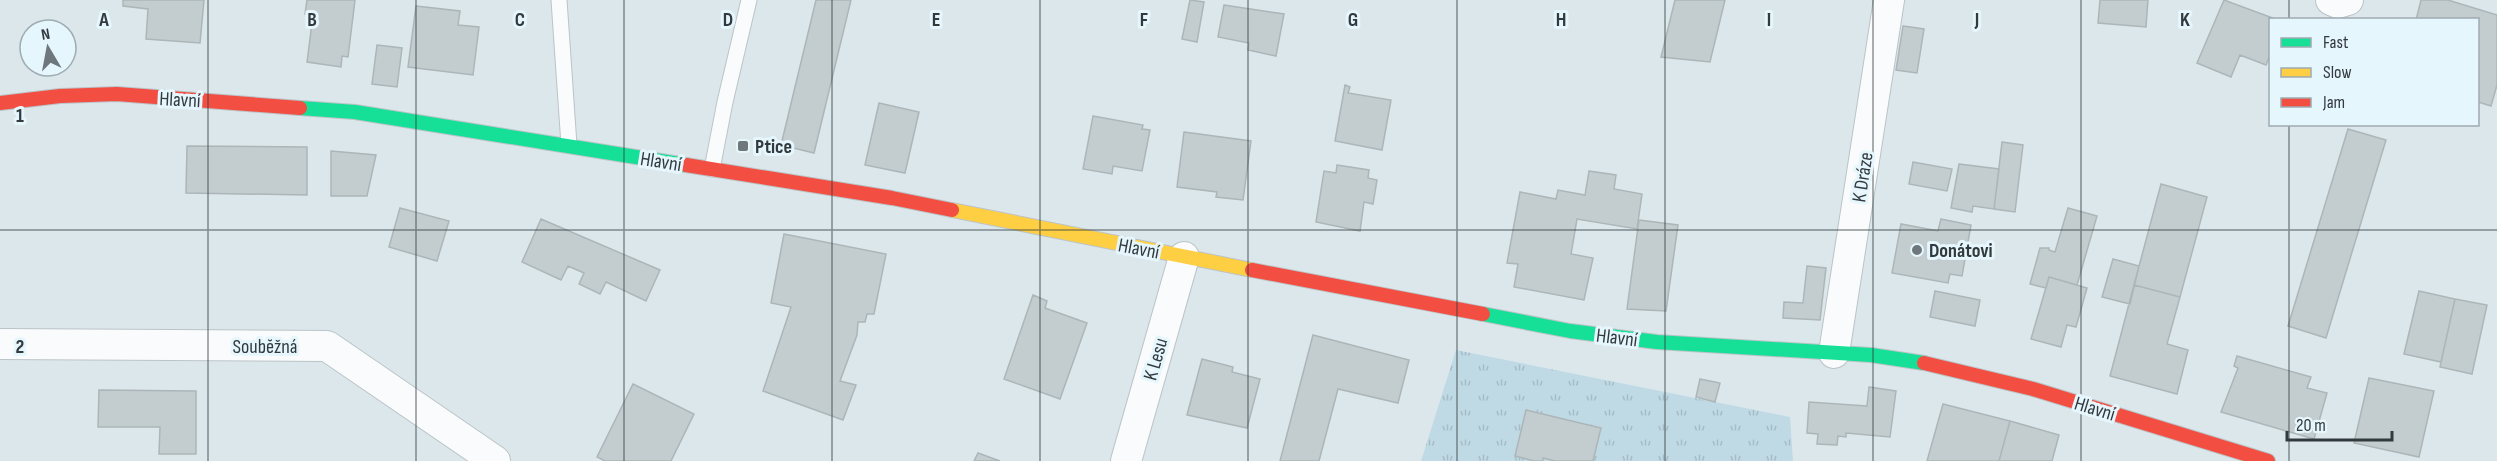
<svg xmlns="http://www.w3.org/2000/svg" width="2497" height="461" font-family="'Sofia Sans Condensed',sans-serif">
	<defs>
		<pattern id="park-tufts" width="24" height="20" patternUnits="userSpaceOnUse" patternTransform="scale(1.5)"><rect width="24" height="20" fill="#c0dae5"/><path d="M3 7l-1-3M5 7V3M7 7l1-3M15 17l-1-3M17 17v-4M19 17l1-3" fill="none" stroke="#a5bcc6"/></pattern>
	</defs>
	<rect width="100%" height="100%" fill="#dce7ec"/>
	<path fill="url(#park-tufts)" d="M1456,350L1790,417L1793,461H1421Z"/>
	<path fill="#c3cccf" stroke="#acb6b8" stroke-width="1.5" d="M123,0H204L200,43L146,39L148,9L123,6Z
		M307,0H355L348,57L342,56L341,67L307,62L313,15L305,14Z
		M816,0H851L814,153L781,145Z
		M1190,0L1204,2L1197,42L1182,39Z
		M1675,0H1725L1710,62L1661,57Z
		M2100,0H2148L2146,27L2098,23Z
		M2224,0L2278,20H2270V55L2266,65L2240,55L2231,77L2197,63Z
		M2421,0H2448L2497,15V85L2491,106L2478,102V20H2416Z
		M1224,5L1284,14L1276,56L1248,50L1249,43L1218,37Z
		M416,6L460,11L458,25L479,27L473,75L408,67Z
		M1903,26L1924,29L1917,73L1896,70Z
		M377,45L402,48L397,87L372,84Z
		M1345,85L1350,87L1348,93L1391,100L1382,150L1335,141Z
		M879,103L919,112L905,173L865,165Z
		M1093,116L1143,125L1142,129L1150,130L1142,171L1113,166L1112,174L1083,169Z
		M2348,129L2386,140L2326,338L2288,326Z
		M1184,132L1251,141L1243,200L1216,197L1217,192L1177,187Z
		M2002,142L2023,145L2015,212L1994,209Z
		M187,146L307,147V195L186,193Z
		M331,151L376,155L367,196H331Z
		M1913,162L1952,169L1947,191L1909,184Z
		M1959,164L1999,169L1994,209L1973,206L1972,212L1951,208Z
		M1337,165L1369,170L1368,178L1377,180L1373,204L1364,202L1360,231L1316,222L1324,171L1336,173Z
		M1589,171L1616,175L1614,189L1642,194L1637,229L1577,219L1571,254L1593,258L1584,300L1514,287L1518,264L1507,263L1520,192L1556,199L1558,190L1585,195Z
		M2161,184L2207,197L2180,297L2134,285Z
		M400,208L449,221L437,261L389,247Z
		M2068,208L2097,216L2077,285L2049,277L2046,288L2030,284L2040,248H2049V250L2055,252Z
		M541,219L660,270L646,301L606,282L600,294L579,284L584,273L568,266L561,280L522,262Z
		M1941,219L1971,225L1962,276L1950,274L1948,283L1892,273L1901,224L1938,231Z
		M1639,220L1678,225L1666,311L1627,309Z
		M784,234L886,254L874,314H867L865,322H858L857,335L840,381L856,385L843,420L763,391L791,307L771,303Z
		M2113,259L2139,266L2130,304L2102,297Z
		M1807,266L1826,268L1820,320L1783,318L1784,302L1803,303Z
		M2049,277L2087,288L2076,327L2067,325L2061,347L2031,339Z
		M2134,285L2180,297L2167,344L2188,350L2177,394L2110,376Z
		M1935,291L1980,300L1975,326L1930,317Z
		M2419,291L2455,299L2441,362L2404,354Z
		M1033,295L1047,301L1045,308L1087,323L1060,399L1004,379Z
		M2455,299L2487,305L2472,374L2440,367Z
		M1313,335L1409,360L1398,403L1338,389L1319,461H1280Z
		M2237,356L2311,377L2307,388L2327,393L2314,439L2221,412L2238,368L2234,366Z
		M1202,359L1233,367L1232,372L1260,379L1247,428L1187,415Z
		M2369,378L2434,391L2419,457L2354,443Z
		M1700,379L1720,383L1715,402L1696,397Z
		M633,384L694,414L671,461H605L597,457Z
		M1869,387L1896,391L1890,437L1846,433V437L1838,436L1837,445L1817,444L1818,434L1807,433L1809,402L1867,406Z
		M99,390L196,391V454H159L160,427H98Z
		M1943,404L2010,421L1999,461H1927Z
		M1526,410L1601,428L1593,461H1555L1543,458V461H1534L1515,456Z
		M2010,421L2059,435L2052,461H1999Z
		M978,453L1000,461H974Z"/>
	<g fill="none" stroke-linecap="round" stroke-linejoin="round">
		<g stroke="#bbc4c7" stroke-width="17">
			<path id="lane" d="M559,0L569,145
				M712,169L725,102L749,0"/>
		</g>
		<g stroke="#bbc4c7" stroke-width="32">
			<path id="street" d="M2331,0L2338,3L2348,0
				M0,344L327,346L495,461
				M1834,353L1889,0
				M1126,461L1184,257"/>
		</g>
		<g stroke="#bbc4c7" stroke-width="16">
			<path id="fast" d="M300,108L355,112L686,165
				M1483,314L1570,331L1657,342L1871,355L1924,363"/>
		</g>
		<g stroke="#bbc4c7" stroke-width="16">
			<path id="slow" d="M952,210L1252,270"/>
		</g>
		<g stroke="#bbc4c7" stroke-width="16">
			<path id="jam" d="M0,103L60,96L117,94L300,108
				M686,165L892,198L952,210
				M1252,270L1483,314
				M1924,363L2033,389L2268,461"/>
		</g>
		<use href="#lane" stroke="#fafbfc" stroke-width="15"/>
		<use href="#street" stroke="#fafbfc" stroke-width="30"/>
		<use href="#fast" stroke="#16e098" stroke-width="14"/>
		<use href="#slow" stroke="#ffcf43" stroke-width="14"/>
		<use href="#jam" stroke="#f24e42" stroke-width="14"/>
	</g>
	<path fill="none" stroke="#323a3e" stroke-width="1.5" stroke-opacity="0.55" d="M208,0V461M416,0V461M624,0V461M832,0V461M1040,0V461M1248,0V461M1457,0V461M1665,0V461M1873,0V461M2081,0V461M2289,0V20M2289,124V461M0,230H2497"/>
	<g fill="#6e777b" stroke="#e6f6fd" stroke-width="2">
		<rect x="737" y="140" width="12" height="12" rx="3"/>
		<circle cx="1917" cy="250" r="6"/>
	</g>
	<g text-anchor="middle" stroke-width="6" stroke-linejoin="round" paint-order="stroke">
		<g font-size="20" fill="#323a3e" stroke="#e6f6fd">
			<text transform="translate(180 99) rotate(3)" y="7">Hlavní</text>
			<text transform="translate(661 161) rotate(9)" y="7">Hlavní</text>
			<text transform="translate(1862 177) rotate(-81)" y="7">K Dráze</text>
			<text transform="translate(1139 248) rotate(11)" y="7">Hlavní</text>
			<text transform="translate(1617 337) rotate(7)" y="7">Hlavní</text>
			<text x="265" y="353">Souběžná</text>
			<text transform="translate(1155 359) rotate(-74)" y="7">K Lesu</text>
			<text transform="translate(2095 408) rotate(17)" y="7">Hlavní</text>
		</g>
		<g font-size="20" font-weight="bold" fill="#323a3e" stroke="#e6f6fd" text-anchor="start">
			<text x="755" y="153">Ptice</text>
			<text x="1929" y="257">Donátovi</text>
		</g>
	</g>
	<g font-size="20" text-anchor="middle" font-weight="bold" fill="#323a3e" stroke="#e6f6fd" stroke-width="6" stroke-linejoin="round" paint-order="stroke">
		<text x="104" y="26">A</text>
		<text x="312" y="26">B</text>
		<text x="520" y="26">C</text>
		<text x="728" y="26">D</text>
		<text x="936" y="26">E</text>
		<text x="1144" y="26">F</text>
		<text x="1353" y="26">G</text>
		<text x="1561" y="26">H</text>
		<text x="1769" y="26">I</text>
		<text x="1977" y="26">J</text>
		<text x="2185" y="26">K</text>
		<text x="20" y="122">1</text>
		<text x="20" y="353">2</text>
	</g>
	<rect x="2269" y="18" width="210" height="108" fill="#e6f6fd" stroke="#9eabb1" stroke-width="1.5"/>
	<rect x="2281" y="38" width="30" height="9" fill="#16e098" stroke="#9eabb1" stroke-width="1.5"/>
	<text x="2323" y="48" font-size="18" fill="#323a3e">Fast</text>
	<rect x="2281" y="68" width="30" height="9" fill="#ffcf43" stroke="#9eabb1" stroke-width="1.5"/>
	<text x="2323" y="78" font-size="18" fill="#323a3e">Slow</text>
	<rect x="2281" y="98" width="30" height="9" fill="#f24e42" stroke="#9eabb1" stroke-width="1.5"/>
	<text x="2323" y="108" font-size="18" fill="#323a3e">Jam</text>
	<g transform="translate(48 48) rotate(350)"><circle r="28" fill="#e6f6fd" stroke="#9eabb1" stroke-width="1.5"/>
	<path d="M0-4.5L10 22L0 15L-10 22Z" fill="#6e777b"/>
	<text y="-9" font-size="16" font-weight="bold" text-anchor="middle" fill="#323a3e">N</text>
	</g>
	<path d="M2287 431v9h105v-9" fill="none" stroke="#323a3e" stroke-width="3"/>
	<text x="2296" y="431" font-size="18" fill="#323a3e" stroke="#e6f6fd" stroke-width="4.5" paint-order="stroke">20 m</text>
</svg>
